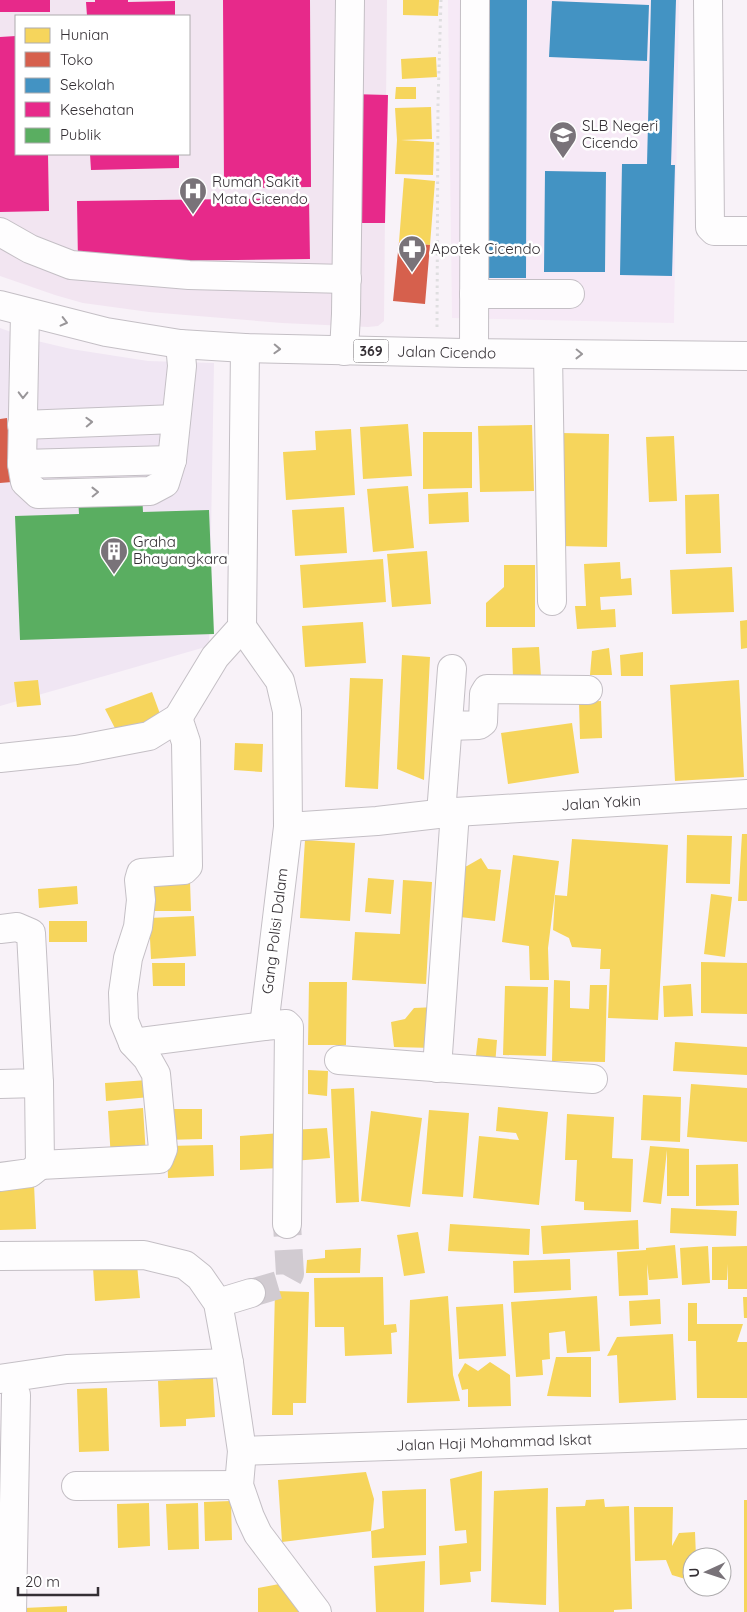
<svg xmlns="http://www.w3.org/2000/svg" width="747" height="1612" font-family="Quicksand,sans-serif">
	<rect width="100%" height="100%" fill="#f8f2f8"/>
	<path fill="#f0e6f3" d="M0,328L33,340L71,349L148,361L214,363L209,646L0,706Z"/>
	<path fill="#f6e9f6" d="M448,0H679L674,323L452,318Z"/>
	<path fill="#f2e5f1" fill-rule="evenodd" d="M0,0H387L384,321L378,326L368,327L282,323L149,312L83,303L55,295L0,276ZM16,16H189V154H16Z"/>
	<path fill="#f6d55c" d="M403,0H439L438,16L403,15Z
		M436,57L437,77L402,79L401,59Z
		M396,87H416V99H395Z
		M431,107L432,139L401,140L434,142L433,175L395,174L397,140L395,108Z
		M404,178L435,181L430,245L399,242Z
		M408,424L412,476L363,479L360,427Z
		M532,425L534,491L480,492L478,426Z
		M351,429L355,495L286,500L283,452L316,450L315,431Z
		M423,432H472V488L423,489Z
		M561,433L609,434L607,547L559,546Z
		M674,436L677,501L649,502L646,437Z
		M408,486L414,548L373,552L367,489Z
		M468,492L469,522L429,524L428,494Z
		M719,494L721,553L686,554L685,495Z
		M344,507L347,553L295,556L292,510Z
		M427,551L431,604L392,607L387,554Z
		M383,559L386,602L303,608L300,565Z
		M620,562L621,579L631,578L632,595L600,597L601,610L615,609L616,627L577,629L575,606H586L584,564Z
		M504,565H535V627H486V603L504,587Z
		M732,567L734,612L672,614L670,570Z
		M747,620V648L741,649L740,621Z
		M363,622L366,663L305,667L302,626Z
		M539,647L541,677L513,678L512,648Z
		M609,648L612,675H590L592,651Z
		M643,652V676H621L620,655Z
		M402,655L430,657L424,780L397,769Z
		M350,678L383,679L378,789L345,787Z
		M38,680L41,705L17,707L14,682Z
		M739,680L744,777L675,781L670,685Z
		M152,692L163,722L118,734L105,709Z
		M601,701L602,738L580,739L579,702Z
		M572,723L579,773L508,784L501,733Z
		M235,743L263,744L262,772L234,770Z
		M742,834H747V901H738Z
		M687,835L732,836L730,884L686,883Z
		M572,839L668,845L658,1020L608,1018L610,969H600L601,949L572,947L569,938L553,930L555,895L567,896Z
		M305,840L355,843L350,921L300,918Z
		M513,855L559,861L548,948L549,980H530L529,946L502,942Z
		M481,858L488,869L501,870L495,921L451,916L456,869L467,866Z
		M368,878L394,880L391,914L365,912Z
		M403,880L432,882L426,984L352,980L355,932L400,934Z
		M147,881H190L191,911H147Z
		M77,886L78,904L39,908L38,889Z
		M711,894L732,897L725,957L704,954Z
		M194,916L196,956L151,959L149,918Z
		M49,921H87V942H49Z
		M701,962L747,963V1014L701,1013Z
		M152,963H185V986H153Z
		M554,980L570,981V1008L589,1009L590,985H607L605,1062L552,1061Z
		M309,982H347L346,1045H308Z
		M691,984L693,1016L664,1017L663,986Z
		M505,986L548,987L546,1056L503,1055Z
		M436,1007L433,1048L394,1047L391,1022L405,1019L414,1008Z
		M478,1038L497,1040L495,1066L475,1064Z
		M675,1042L747,1047V1075L673,1071Z
		M308,1070L328,1071L327,1096L308,1094Z
		M148,1080L150,1097L106,1101L105,1083Z
		M691,1084L747,1088V1142L687,1137Z
		M354,1088L359,1202L336,1203L331,1089Z
		M643,1095L681,1097L680,1142L641,1140Z
		M498,1107L548,1112L539,1205L473,1198L479,1136L519,1140L516,1133L496,1131Z
		M143,1108L146,1156L111,1159L108,1111Z
		M164,1109H202V1139L164,1140Z
		M429,1110L469,1113L463,1197L422,1194Z
		M371,1111L422,1118L410,1207L361,1201Z
		M567,1114L614,1117L612,1158L633,1159L631,1212L584,1210V1202L575,1201L577,1160H565Z
		M327,1128L330,1158L293,1161L291,1130Z
		M281,1133V1168L240,1170V1136Z
		M213,1145L214,1176L168,1178L167,1146Z
		M650,1146L689,1149V1196H667V1150L661,1204L643,1202Z
		M738,1164L739,1205L696,1206V1165Z
		M34,1184L36,1229L0,1230V1185Z
		M671,1208L737,1211L736,1236L670,1233Z
		M638,1220L639,1249L543,1254L541,1226Z
		M450,1224L530,1229L529,1255L448,1251Z
		M418,1232L425,1273L404,1276L397,1235Z
		M675,1245L678,1278L649,1280L647,1264L648,1295L619,1296L617,1252L646,1250V1248Z
		M708,1246L710,1283L682,1285L680,1248Z
		M747,1246V1289H728V1264L727,1280H712V1247Z
		M361,1248L360,1273H306L307,1260L325,1258V1250Z
		M570,1259L571,1290L514,1293L513,1261Z
		M137,1264L140,1298L95,1301L93,1267Z
		M383,1277L384,1325L396,1324L397,1332L391,1333L392,1354L345,1356L344,1327H315L314,1278Z
		M275,1291L309,1292L306,1403H293V1415H272Z
		M448,1296L453,1375L460,1401L407,1403L410,1300Z
		M597,1296L600,1351L567,1353L565,1331L549,1333L550,1359L542,1360L543,1375L516,1377L511,1302Z
		M743,1297H747V1318H744Z
		M660,1299L661,1324L630,1326L629,1301Z
		M688,1303H697V1324H743L737,1342H747V1398H697L696,1341H688Z
		M503,1304L506,1356L459,1359L456,1307Z
		M673,1334L676,1400L619,1403L617,1355L607,1356L617,1337Z
		M556,1357H591V1397L547,1396Z
		M490,1362L510,1375L511,1406L468,1407V1389L462,1390L458,1375L465,1363L478,1371Z
		M213,1378L215,1417L186,1419V1426L160,1427L158,1381Z
		M107,1388L109,1451L79,1452L77,1389Z
		M482,1471L481,1571L470,1572L471,1582L440,1585L439,1546L467,1543L466,1530L455,1531L450,1479Z
		M366,1472L374,1499L371,1531L384,1528L382,1491L426,1489V1555L372,1558L371,1531L282,1542L278,1480Z
		M548,1488L546,1605L491,1602L494,1491Z
		M604,1499L605,1507L629,1506L632,1609L614,1610V1612H559L556,1507L585,1506L586,1500Z
		M744,1500H747V1612H744Z
		M231,1501L232,1540L205,1541L204,1502Z
		M149,1503L150,1546L118,1548L117,1504Z
		M198,1503L199,1549L168,1550L166,1504Z
		M634,1507H673L672,1546L679,1533L695,1532L696,1557H692V1581L672,1575L666,1560L635,1561Z
		M425,1561L424,1612H376L374,1566Z
		M290,1582L311,1612H258V1588Z
		M67,1606V1612H24V1608Z"/>
	<path fill="#d6604d" d="M399,242L430,245L425,304L393,301Z
		M7,418L12,482L0,483V419Z"/>
	<path fill="#4393c3" d="M482,0H527L526,278H481Z
		M651,0H676L671,165H675L672,276L620,275L622,164H647Z
		M552,1L649,5L647,61L549,57Z
		M545,171L606,172L605,272H544Z"/>
	<path fill="#e7298a" d="M0,0H50V12H0Z
		M95,0H128V2L175,1V16H87L86,2H95Z
		M223,0H310L311,187L224,188Z
		M16,36V154H48L49,211L0,212V37Z
		M351,94L388,95L385,223H348Z
		M90,154H179V168L91,170Z
		M309,198L310,259L78,262L77,201Z"/>
	<path fill="#5aae61" d="M142,493L143,512L209,510L214,634L20,640L15,516L79,514L78,496Z"/>
	<g fill="none" stroke-linecap="round" stroke-linejoin="round">
		<path stroke="#d1cbd1" stroke-width="28" stroke-dasharray="28 14" stroke-linecap="butt" d="M251,1293L285,1283L290,1274L287,1224"/>
		<g stroke="#c4bfc5" stroke-width="30">
			<g id="minor">
				<path d="M708,0L710,227L714,231H747"/>
				<path d="M0,232L30,249L71,265L189,275L347,279"/>
				<path d="M474,294H570"/>
				<path d="M25,313L22,464L25,482L38,494L150,491L165,483L172,460L182,366L180,344"/>
				<path d="M344,351L346,314L350,0"/>
				<path d="M474,353L475,0"/>
				<path d="M548,354L552,601"/>
				<path d="M22,425L176,419"/>
				<path d="M22,464L172,460"/>
				<path d="M242,627L280,681L287,711L288,827L264,1026L286,1024L289,1027L287,1224"/>
				<path d="M448,726L479,725L483,722L484,694L487,689L588,690"/>
				<path d="M0,758L76,750L149,736L178,718L215,657L242,627L245,348"/>
				<path d="M441,814L452,669"/>
				<path id="s1" d="M288,827L377,821L455,812L747,794"/>
				<path d="M0,929L17,927L31,933L39,1083L0,1084"/>
				<path d="M133,1043L264,1026"/>
				<path d="M339,1060L593,1079"/>
				<path d="M437,1068L455,812"/>
				<path d="M39,1083L40,1165"/>
				<path d="M40,1165L159,1159L163,1149L156,1074L147,1058L133,1043L124,1021L123,993L128,958L138,927L141,900L139,880L141,873L184,870L188,866L186,742L178,718"/>
				<path d="M0,1177L30,1173L40,1165"/>
				<path d="M0,1256L144,1255L185,1265L200,1277L218,1303L229,1363L242,1451L239,1485L250,1517L258,1534L317,1612"/>
				<path d="M218,1303L251,1293"/>
				<path d="M0,1379L67,1369L229,1363"/>
				<path id="s2" d="M242,1451L747,1434"/>
				<path d="M76,1486L239,1485"/>
				<path d="M12,1612L16,1395"/>
			</g>
		</g>
		<g stroke="#c4bfc5" stroke-width="30">
			<g id="major">
				<path id="s3" d="M0,305L106,332L180,344L245,348L464,353L747,356"/>
			</g>
		</g>
		<path stroke="#dfdee0" stroke-width="3" stroke-dasharray="2.5 4" stroke-linecap="butt" d="M437,327L438,103L441,0"/>
		<use href="#minor" stroke="#fefdfe" stroke-width="28"/>
		<use href="#major" stroke="#fefdfe" stroke-width="28"/>
	</g>
	<defs><path id="oneway-chevron" d="M-2-3.5L2.5 0L-2 3.5" fill="none" stroke-width="1.6" stroke-linecap="round" stroke-linejoin="round" transform="scale(1.25)"/></defs>
	<g stroke="#999699">
		<use href="#oneway-chevron" transform="translate(64 322) rotate(14)"/>
		<use href="#oneway-chevron" transform="translate(277 349) rotate(2)"/>
		<use href="#oneway-chevron" transform="translate(579 354) rotate(1)"/>
		<use href="#oneway-chevron" transform="translate(23 395) rotate(91)"/>
		<use href="#oneway-chevron" transform="translate(89 422) rotate(-2)"/>
		<use href="#oneway-chevron" transform="translate(95 492) rotate(-1)"/>
	</g>
	<defs>
		<g id="school-pin" transform="scale(1.4375)"><path d="M0 17L-7.5 6A9.5 9.5 0 1 1 7.5 6Z" fill="#797379" stroke="#fff"/><path d="M0-5L7-2L0 1L-7-2ZM-4 1L0 2.5L4 1V4Q0 6-4 4Z" fill="#fff"/></g>
		<g id="hospital-pin" transform="scale(1.4375)"><path d="M0 17L-7.5 6A9.5 9.5 0 1 1 7.5 6Z" fill="#797379" stroke="#fff"/><path d="M-5-5h3v3.5h4V-5h3V5h-3V1.5h-4V5h-3Z" fill="#fff"/></g>
		<g id="pharmacy-pin" transform="scale(1.4375)"><path d="M0 17L-7.5 6A9.5 9.5 0 1 1 7.5 6Z" fill="#797379" stroke="#fff"/><path d="M-2-6h4v4h4v4h-4v4h-4v-4h-4v-4h4Z" fill="#fff"/></g>
		<g id="building-pin" transform="scale(1.4375)"><path d="M0 17L-7.5 6A9.5 9.5 0 1 1 7.5 6Z" fill="#797379" stroke="#fff"/><path d="M-4-6H4V6H1V3H-1V6H-4ZM-2.5-4.3h1.7v1.8h-1.7ZM.8-4.3h1.7v1.8H.8ZM-2.5-1h1.7V.8h-1.7ZM.8-1h1.7V.8H.8Z" fill="#fff"/></g>
	</defs>
	<g fill-rule="evenodd">
		<use href="#school-pin" x="563" y="135"/>
		<use href="#hospital-pin" x="193" y="191"/>
		<use href="#pharmacy-pin" x="412" y="249"/>
		<use href="#building-pin" x="114" y="551"/>
	</g>
	<g text-anchor="middle" stroke-width="5" stroke-linejoin="round" paint-order="stroke">
		<rect fill="#fff" stroke="#716d71" stroke-width="1" x="353.5" y="339.5" width="35" height="23" rx="4"/>
		<g font-size="14" font-weight="bold" fill="#342f34">
			<text x="371" y="356">369</text>
		</g>
		<g font-size="15" fill="#342f34" stroke="#fff" text-anchor="start">
			<text x="582" y="131">SLB Negeri<tspan x="582" dy="17">Cicendo</tspan></text>
			<text x="212" y="187">Rumah Sakit<tspan x="212" dy="17">Mata Cicendo</tspan></text>
			<text x="431" y="254">Apotek Cicendo</text>
			<text x="133" y="547">Graha<tspan x="133" dy="17">Bhayangkara</tspan></text>
		</g>
		<g font-size="15" fill="#342f34" stroke="#fff">
			<text dy="5" stroke="none"><textPath href="#s3" startOffset="451">Jalan Cicendo</textPath></text>
			<text dy="5" stroke="none"><textPath href="#s1" startOffset="314">Jalan Yakin</textPath></text>
			<text transform="translate(275 931) rotate(-83)" y="5">Gang Polisi Dalam</text>
			<text dy="5" stroke="none"><textPath href="#s2" startOffset="252">Jalan Haji Mohammad Iskat</textPath></text>
		</g>
	</g>
	<rect x="15" y="15" width="175" height="140" fill="#ffffff" stroke="#aeacae"/>
	<rect x="25" y="28" width="25" height="15" fill="#f6d55c" stroke="#aeacae"/>
	<text x="60" y="40" font-size="15" fill="#342f34">Hunian</text>
	<rect x="25" y="52" width="25" height="15" fill="#d6604d" stroke="#aeacae"/>
	<text x="60" y="65" font-size="15" fill="#342f34">Toko</text>
	<rect x="25" y="78" width="25" height="15" fill="#4393c3" stroke="#aeacae"/>
	<text x="60" y="90" font-size="15" fill="#342f34">Sekolah</text>
	<rect x="25" y="102" width="25" height="15" fill="#e7298a" stroke="#aeacae"/>
	<text x="60" y="115" font-size="15" fill="#342f34">Kesehatan</text>
	<rect x="25" y="128" width="25" height="15" fill="#5aae61" stroke="#aeacae"/>
	<text x="60" y="140" font-size="15" fill="#342f34">Publik</text>
	<g transform="translate(707 1572) rotate(267)"><circle r="24" fill="#ffffff" stroke="#aeacae"/>
	<path d="M0-4L9 19L0 12L-9 19Z" fill="#797379"/>
	<text y="-8" font-size="14" font-weight="bold" text-anchor="middle" fill="#342f34">U</text>
	</g>
	<path d="M18 1587v8h80v-8" fill="none" stroke="#342f34" stroke-width="2.5"/>
	<text x="25" y="1587" font-size="15" fill="#342f34" stroke="#ffffff" stroke-width="4" paint-order="stroke">20 m</text>
</svg>
